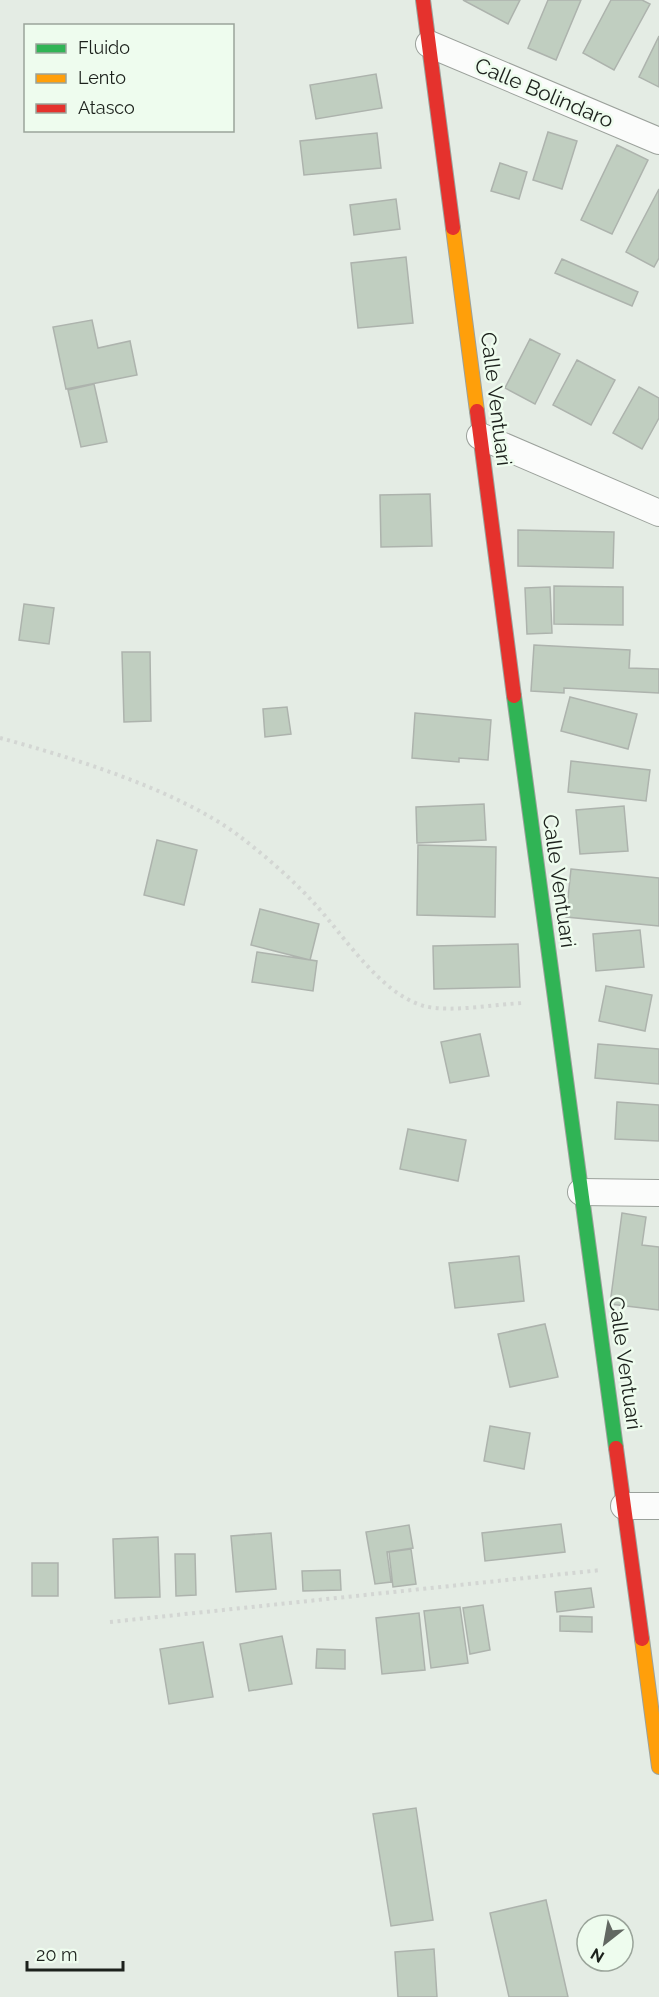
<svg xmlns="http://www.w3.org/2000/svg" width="659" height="1997" font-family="Raleway,sans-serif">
	<rect width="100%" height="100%" fill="#e4ece4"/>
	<path fill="#c0cec0" stroke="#adb3ad" stroke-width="1.5" d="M463,0H520L508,24Z
		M548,0H581L556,60L528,48Z
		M611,0H642L650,4L614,70L583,53Z
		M659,36V87L639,77Z
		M376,74L382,108L316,119L310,85Z
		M548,132L577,141L562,189L533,180Z
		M377,133L381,168L304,175L300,141Z
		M617,145L648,160L612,234L581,220Z
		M500,163L527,172L519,199L491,191Z
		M659,189V258L654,267L626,252Z
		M396,199L400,229L354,235L350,205Z
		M406,257L413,323L358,328L351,263Z
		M562,259L638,292L632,306L555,273Z
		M92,320L98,348L130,341L137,375L66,389L53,327Z
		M530,339L560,354L535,404L505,388Z
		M577,360L615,380L591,425L553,405Z
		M94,384L107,442L81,447L68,390Z
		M639,387L659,398V418L642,449L613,433Z
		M430,494L432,546L381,547L380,495Z
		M518,530L614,532L613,568L518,566Z
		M554,586L623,587V625L554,624Z
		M550,587L552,633L527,634L525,588Z
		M24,604L54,608L49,644L19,640Z
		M534,645L630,650L629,668L659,669V693L564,688V693L531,691Z
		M122,652H150L151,721L124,722Z
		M570,697L637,714L628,749L561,731Z
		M287,707L291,734L265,737L263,709Z
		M415,713L491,720L488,760L459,758V762L412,758Z
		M571,761L650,770L646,801L568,792Z
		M484,804L486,840L417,843L416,807Z
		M624,806L628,851L580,854L576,810Z
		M157,840L197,850L184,905L144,895Z
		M418,845L496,847L495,917L417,915Z
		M571,869L659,878V926L566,917Z
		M260,909L319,924L310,960L251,945Z
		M640,930L644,967L596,971L593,934Z
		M518,944L520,987L434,989L433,946Z
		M257,952L317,961L313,991L252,982Z
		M606,986L652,995L645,1031L599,1021Z
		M480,1034L489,1076L450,1083L441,1042Z
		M598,1044L659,1049V1084L595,1078Z
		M617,1102L659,1105V1141L615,1139Z
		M408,1129L466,1140L458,1181L400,1169Z
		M622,1213L646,1217L642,1245L659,1247V1310L610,1304Z
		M519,1256L524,1301L455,1308L449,1263Z
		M545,1324L558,1377L510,1387L498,1334Z
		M490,1426L530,1433L524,1469L484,1461Z
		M561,1524L565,1552L485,1561L482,1533Z
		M409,1525L413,1548L387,1552L391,1582L375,1584L366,1532Z
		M271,1533L276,1589L236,1592L231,1536Z
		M158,1537L160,1597L115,1598L113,1539Z
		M411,1549L416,1584L393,1587L389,1552Z
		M175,1554H195L196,1595L176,1596Z
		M32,1563H58V1596H32Z
		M340,1570L341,1590L303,1591L302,1571Z
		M591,1588L594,1607L557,1612L555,1592Z
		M483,1605L490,1650L470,1654L463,1608Z
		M460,1607L468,1663L431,1668L424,1611Z
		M419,1613L425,1670L382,1674L376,1618Z
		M560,1616L592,1617V1632L560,1631Z
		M282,1636L292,1684L249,1691L240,1644Z
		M203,1642L213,1697L169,1704L160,1649Z
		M317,1649L345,1650V1669L316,1668Z
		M416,1808L433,1920L391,1926L373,1814Z
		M546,1900L568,1997H509L490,1913Z
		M434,1949L437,1997H398L395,1952Z"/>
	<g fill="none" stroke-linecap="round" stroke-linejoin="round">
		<g stroke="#9ba19b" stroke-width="28">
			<path id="street" d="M429,44L659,141
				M480,436L659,513
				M581,1192L659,1193
				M624,1506H659"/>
		</g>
		<g stroke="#9ba19b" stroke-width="16">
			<path id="fast" d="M514,696L616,1448"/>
		</g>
		<g stroke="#9ba19b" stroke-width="16">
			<path id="slow" d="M453,228L477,411
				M642,1639L659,1767"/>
		</g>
		<g stroke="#9ba19b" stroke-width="16">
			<path id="jam" d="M423,0L453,228
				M477,411L514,696
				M616,1448L642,1639"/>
		</g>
		<path stroke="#d3d6d3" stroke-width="4" stroke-dasharray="3 4.5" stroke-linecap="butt" d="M0,738C74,758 177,790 238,835C264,855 291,878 313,902C343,934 380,994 424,1006C452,1013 495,1004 524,1003
			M110,1622L601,1570"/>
		<use href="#street" stroke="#fbfcfb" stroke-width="26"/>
		<use href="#fast" stroke="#30b455" stroke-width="14"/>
		<use href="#slow" stroke="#ff9f0a" stroke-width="14"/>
		<use href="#jam" stroke="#e5322d" stroke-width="14"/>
	</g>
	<g text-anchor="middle" stroke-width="5" stroke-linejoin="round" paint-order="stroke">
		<g font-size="21" fill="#1c211c" stroke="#eefcee">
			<text transform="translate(544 93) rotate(23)" y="7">Calle Bolindaro</text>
			<text transform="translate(496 399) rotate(83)" y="7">Calle Ventuari</text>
			<text transform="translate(559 881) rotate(82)" y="7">Calle Ventuari</text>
			<text transform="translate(625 1363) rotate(82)" y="7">Calle Ventuari</text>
		</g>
	</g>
	<rect x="24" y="24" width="210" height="108" fill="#eefcee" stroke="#9aa49a" stroke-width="1.5"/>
	<rect x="36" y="44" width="30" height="9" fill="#30b455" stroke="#9aa49a" stroke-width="1.5"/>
	<text x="78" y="54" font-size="18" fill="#1c211c">Fluido</text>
	<rect x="36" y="74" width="30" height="9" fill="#ff9f0a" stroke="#9aa49a" stroke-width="1.5"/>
	<text x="78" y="84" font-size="18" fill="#1c211c">Lento</text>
	<rect x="36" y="104" width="30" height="9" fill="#e5322d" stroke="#9aa49a" stroke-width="1.5"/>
	<text x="78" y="114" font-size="18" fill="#1c211c">Atasco</text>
	<g transform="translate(605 1943) rotate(211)"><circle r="28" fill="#eefcee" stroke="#9aa49a" stroke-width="1.5"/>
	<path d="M0-4.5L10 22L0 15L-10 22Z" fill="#626862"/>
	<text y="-9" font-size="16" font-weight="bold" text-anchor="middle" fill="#1c211c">N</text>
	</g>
	<path d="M27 1961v9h96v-9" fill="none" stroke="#1c211c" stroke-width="3"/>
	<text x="36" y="1961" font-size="18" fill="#1c211c" stroke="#eefcee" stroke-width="4.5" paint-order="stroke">20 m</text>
</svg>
